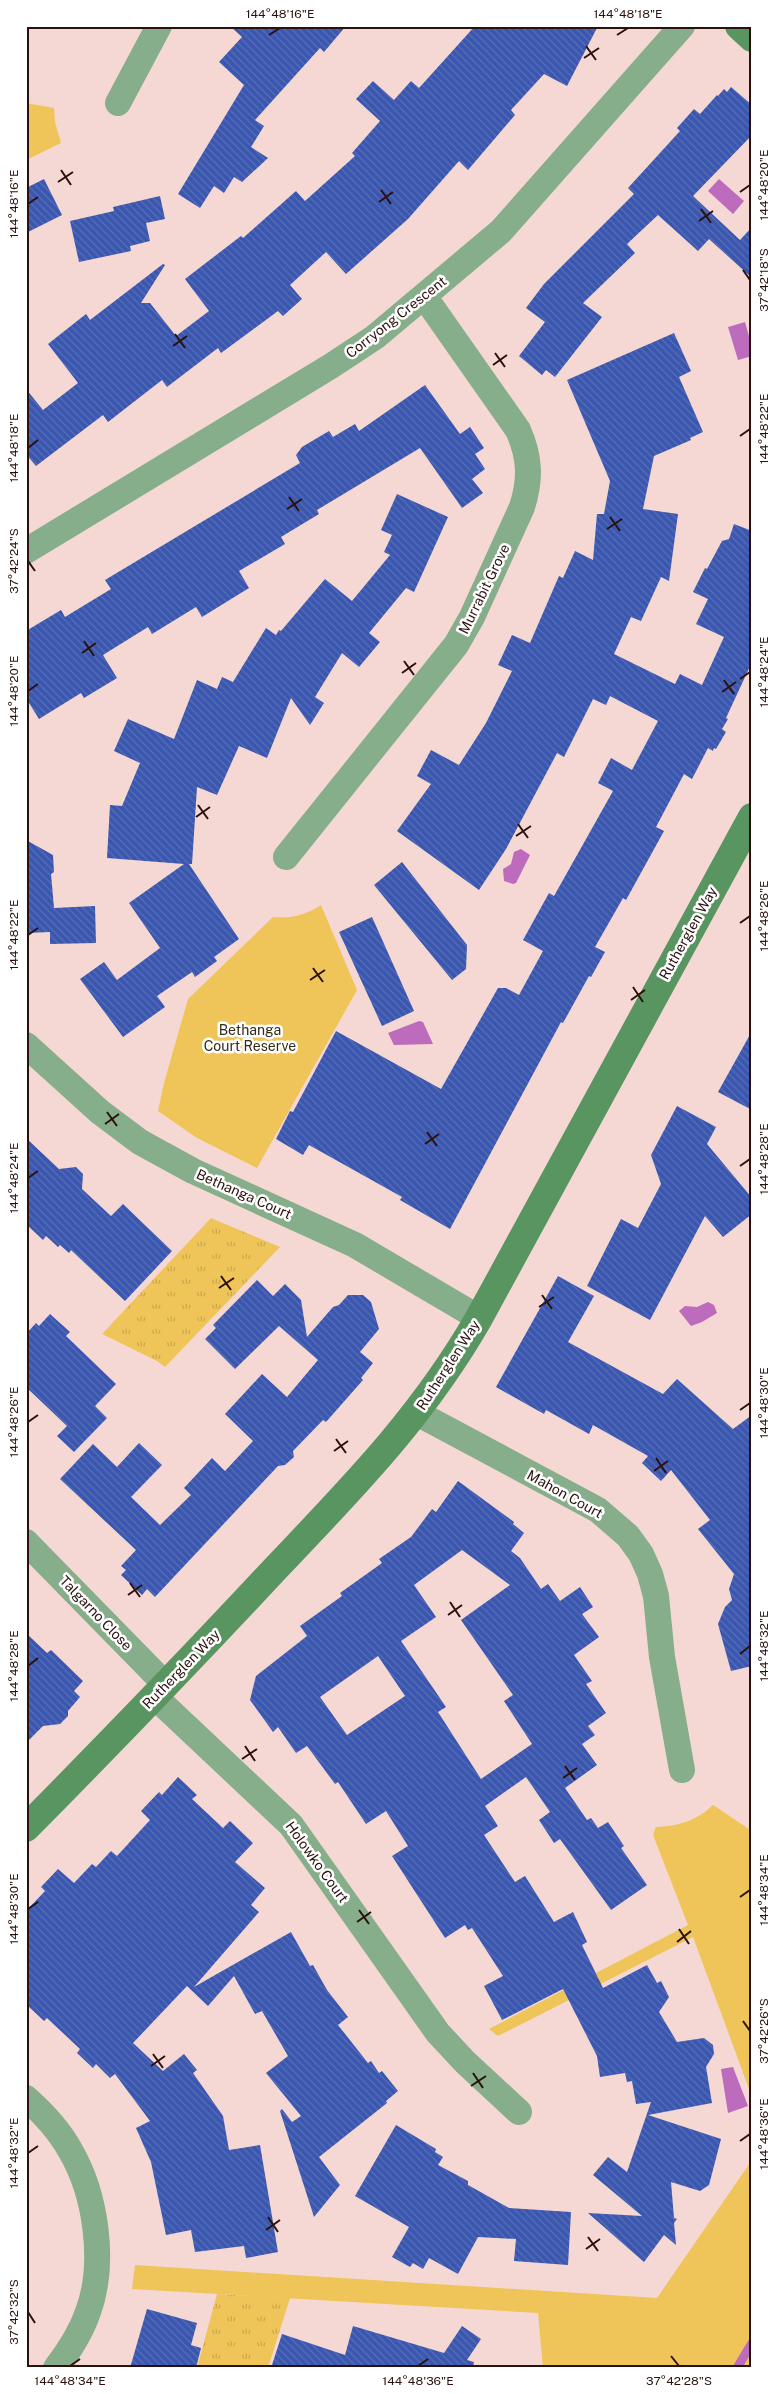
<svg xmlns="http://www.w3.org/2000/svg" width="778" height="2394" font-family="'Public Sans',sans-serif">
	<defs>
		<pattern id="grass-tufts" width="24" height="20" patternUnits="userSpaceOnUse" patternTransform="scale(1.25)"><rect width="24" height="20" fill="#efc458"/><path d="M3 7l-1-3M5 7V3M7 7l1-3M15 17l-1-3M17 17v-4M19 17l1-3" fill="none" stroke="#cda74b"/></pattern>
		<pattern id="building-back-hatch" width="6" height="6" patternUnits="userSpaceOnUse" patternTransform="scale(1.25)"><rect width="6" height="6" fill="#3956b0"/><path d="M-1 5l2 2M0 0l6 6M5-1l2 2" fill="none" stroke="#5a6eb2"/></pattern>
	</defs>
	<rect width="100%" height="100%" fill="#f5d8d3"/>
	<path fill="url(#grass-tufts)" d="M211,1218L280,1247L165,1367L157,1361L102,1334Z
		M217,2294L290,2298L268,2368H197Z"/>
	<path fill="#efc458" d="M26,103L54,108L55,122L61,143L26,160Z
		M321,905L357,990L257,1168L197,1138L158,1111L164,1083L188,999L273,917C291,919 306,915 321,905Z
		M713,1805L752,1831V2097L693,1937L498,2036L489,2029L688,1925L653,1835L656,1827C679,1826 696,1821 713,1805Z
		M752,2160V2368H543L538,2313L132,2289L135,2265L657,2298Z"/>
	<path fill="#bd6bbc" d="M719,179L744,201L733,214L708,191Z
		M745,322L752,347V356L738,360L728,327Z
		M521,849L530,855L516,883L513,884L504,881L503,869L511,864L514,852Z
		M419,1021L423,1022L433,1044L394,1045L388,1033Z
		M708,1302L714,1305L717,1313L702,1322L691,1326L679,1311L685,1306L697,1307Z
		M733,2067L748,2106L728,2113L721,2069Z"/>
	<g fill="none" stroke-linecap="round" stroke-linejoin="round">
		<path stroke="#bd6bbc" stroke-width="9" d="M737,2368L752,2343"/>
	</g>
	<path fill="url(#building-back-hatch)" fill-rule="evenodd" d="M230,26H346L324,52L320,48L255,120L264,126L251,147L268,158L242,182L234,177L224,193L214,186L200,208L178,194L244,85L219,62L242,37Z
		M475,26H598L567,86L544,74L511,110L515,115L468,170L459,161L408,219L346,274L326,252L290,285L302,299L283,316L278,311L221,353L218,348L167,387L162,380L108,422L103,415L36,466L26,454V389L43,410L78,383L48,344L86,314L90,320L163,264L165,265L141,303H150L176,336L209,311L185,279L241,236L243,238L296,191L305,201L355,156L352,153L380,121L356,99L373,81L394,100L411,81L419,88Z
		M731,87L752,105V135L693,196L740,240L752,227V278L709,239L698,251L658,215L627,244L635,253L583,303L602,317L555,377L546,370L542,375L519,356L545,322L526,308L544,284L634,194L628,188L680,131L677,128L694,109L700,114L717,95L718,96L724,89L727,92Z
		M44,179L62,215L26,233V188Z
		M160,196L165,219L146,223L150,241L130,246L131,251L79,262L70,221L114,211L113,207Z
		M674,333L691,371L679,377L703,432L690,438L691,440L654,456L643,509L678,514L669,581L661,577L641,621L631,617L614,654L675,684L680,674L702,685L724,637L696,624L708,599L693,592L705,568L707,569L722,541L729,539L734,524L752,531V662L726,718L728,719L722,729L726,732L716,749L714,748L713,751L708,748L692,779L684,774L656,827L664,831L626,900L623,898L595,947L605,952L591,977L589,976L563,1023L561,1022L450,1229L400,1200L402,1197L309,1145L303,1155L276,1139L290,1111L293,1112L336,1031L441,1089L498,988H506L519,995L543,951L523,940L549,893L554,896L613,791L598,783L611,758L632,770L658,721L610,696L606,705L593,699L564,757L557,753L506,849L479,890L397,831L431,784L417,776L431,750L459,765L486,723L512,671L498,665L512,635L530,643L559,576L563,578L575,551L593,560L597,514H604L610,481L567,380Z
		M425,385L460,434L470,427L484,448L475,454L485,469L472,479L483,493L462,508L420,448L317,510L319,514L281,537L285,544L239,571L249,588L202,617L196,607L152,634L148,627L103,655L117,678L84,698L81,693L39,719L26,698V631L61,610L65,617L111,589L105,580L300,463L296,455L302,447L329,431L333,437L355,424L359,431Z
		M397,494L448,517L414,592L406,588L369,633L380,642L359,667L342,653L315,697L324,703L310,725L291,698L267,758L239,746L217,795L197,787L192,864H189L239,939L214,957L217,961L195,977L192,972L157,996L165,1007L123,1037L80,979L104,962L117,980L160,948L129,903L184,864L107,858L110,805L122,806L140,763L114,751L128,719L174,739L197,680L217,689L222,677L233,682L266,628L276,635L279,630L281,631L325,579L352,601L390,555L384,552L392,535L381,530Z
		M26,840L53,855L54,872L51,874L54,908L95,906L96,943L50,944V932L26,933Z
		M402,862L467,945L466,969L452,980L374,885Z
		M372,917L414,1011L382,1026L339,932Z
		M752,1031V1110L718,1092Z
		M677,1106L716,1127L707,1144L752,1198V1214L723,1237L705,1216L650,1320L587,1286L621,1219L638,1228L661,1184L651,1155Z
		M26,1138L59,1169L76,1167L83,1174L82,1189L111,1216L123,1204L172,1251L125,1301L71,1250L69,1253L60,1245L58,1247L46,1236L43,1240L26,1224Z
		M558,1276L594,1296L568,1342L663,1394L677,1379L733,1429L752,1415V1666L731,1671L718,1624L725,1607L732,1600L729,1589L734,1574L698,1529L710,1520L671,1470L661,1481L642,1463L648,1456L593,1425L589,1434L546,1410L544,1414L496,1387Z
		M257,1280L273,1296L285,1284L301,1300L307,1337L333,1307L339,1305L348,1295H363L371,1302L379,1329L360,1352L373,1363L361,1378L363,1380L326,1422L323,1420L293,1451L294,1457L285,1465L278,1466L155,1597L147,1589L142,1595L121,1575L126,1570L121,1566L136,1550L60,1479L93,1444L117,1467L139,1443L162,1465L131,1497L160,1525L191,1495L184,1488L212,1458L225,1471L253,1441L225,1414L262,1374L287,1397L318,1360L279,1326L235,1369L205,1339L216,1328L213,1325Z
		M50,1314L70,1332L66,1336L116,1384L95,1406L107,1418L74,1452L57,1436L67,1426L26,1387V1334L36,1323L39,1326Z
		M458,1481L514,1522L513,1524L524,1533L511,1551L520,1558L541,1589L548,1584L560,1601L580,1587L593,1607L582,1614L599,1637L574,1655L592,1681L586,1684L606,1713L588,1726L595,1735L582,1744L597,1765L565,1788L587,1820L591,1818L598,1828L608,1822L624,1846L621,1848L647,1885L611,1910L560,1839L554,1843L539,1820L550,1812L526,1777L485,1806L498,1826L484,1835L515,1882L525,1876L554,1922L573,1912L587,1942L582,1945L603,1988L647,1965L657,1983L661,1981L669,1997L659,2012L677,2042L704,2038L713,2045L714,2054L706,2067L712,2103L648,2115L721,2139L709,2185L700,2191L671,2182L674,2218L677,2219L674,2223L676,2245L664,2235L644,2262L588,2213L642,2216L593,2175L608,2157L627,2172L651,2102L636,2104L632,2081L627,2082L625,2073L600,2077L597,2056L563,1989L502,2020L484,1986L503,1976L472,1928L468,1930L465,1925L445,1938L392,1856L408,1846L386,1811L366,1824L338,1782L335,1784L307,1746L296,1753L278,1727L273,1732L250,1700L256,1676L307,1636L300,1626L342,1596L340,1593L382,1563L379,1559L411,1537L432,1509L436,1512ZM462,1550L510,1585L461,1620L513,1695L504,1701L532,1744L481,1779L438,1712L446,1707L401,1641L436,1617L414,1585ZM378,1656L405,1696L347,1735L320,1697Z
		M26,1633L47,1653L51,1650L83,1681L74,1691L80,1697L68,1711V1716L60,1724L43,1726L26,1743Z
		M178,1777L197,1795L192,1799L223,1828L230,1821L253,1843L235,1862L265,1888L251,1905L259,1912L194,1987L291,1932L310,1966L313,1965L327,1990L348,2017L338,2025L368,2063L371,2061L379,2073L382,2071L398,2091L386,2101L387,2103L319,2157L340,2185L314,2217L280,2111L282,2109L292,2122L301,2116L266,2073L288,2056L262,2011L255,2014L234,1976L208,2006L187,1986L133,2043L163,2071L184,2054L197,2070L193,2073L223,2116L229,2150L260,2145L278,2252L246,2258L244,2246L195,2252L191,2230L166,2235L151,2162L136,2128L150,2121L115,2074L110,2078L96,2064L93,2068L77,2053L80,2049L47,2018L44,2021L26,2004V1911L45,1891L41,1887L58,1869L74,1883L92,1864L96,1867L111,1851L117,1856L150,1820L141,1811L159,1792L162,1795Z
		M396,2125L436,2149L435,2152L443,2157L438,2165L468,2181V2185L509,2208L571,2212L568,2265L514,2261L516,2239L478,2237L458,2274L429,2258L423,2269L413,2263L410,2267L392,2257L409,2227L355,2196Z
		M147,2309L197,2323L191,2345L201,2348L196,2368H130Z
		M353,2326L444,2353L462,2326L481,2339L467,2360L474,2362L473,2368H271L282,2334L345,2355Z"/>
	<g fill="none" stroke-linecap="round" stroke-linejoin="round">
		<path stroke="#87ae8b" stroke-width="26" d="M118,103L159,26
			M26,551L331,366L375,337L501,231L682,26
			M286,857L456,645L472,617L522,507C531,479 530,457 518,430L424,296
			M26,1045L100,1112L140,1142L193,1171L355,1245L479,1318
			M417,1413L598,1510L628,1536L641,1554L650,1574L656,1596L662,1657L682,1770
			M26,1542L166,1685
			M155,1697L291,1825L438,2033L465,2062L519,2112
			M26,2098C43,2113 59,2130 70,2150C96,2194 106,2263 88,2312C81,2332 69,2351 56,2368"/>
		<path stroke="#599561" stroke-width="28" d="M739,26L752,38
			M26,1828C110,1743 193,1657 275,1569C352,1488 423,1416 479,1318L752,817"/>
	</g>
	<path fill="none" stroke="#2a110e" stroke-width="2" d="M269,35L280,28M617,35L628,28M586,46L596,60M584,58L599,48M61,170L71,185M58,182L73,172M381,190L391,204M740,192L750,185M379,202L393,192M28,204L38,197M701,209L711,223M699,221L713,211M743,270L750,280M175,334L185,348M173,346L187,336M495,353L505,367M493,365L507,355M740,436L750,429M28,448L38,440M289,497L299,511M287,509L302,499M610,517L620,531M607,529L622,519M28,561L35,571M84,641L94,656M82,653L96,643M404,661L414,675M402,673L416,663M740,679L750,672M724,680L734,694M28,691L38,684M722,692L736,682M198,805L208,819M196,817L210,807M518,824L528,838M516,836L531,826M740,923L750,916M28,935L38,928M313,968L323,982M310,980L325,970M633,987L643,1002M631,1000L645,990M107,1112L117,1126M105,1124L119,1114M427,1132L437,1146M425,1144L439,1134M740,1166L750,1159M28,1178L38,1171M221,1276L231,1290M219,1288L234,1278M542,1295L552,1309M539,1307L554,1297M740,1410L750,1403M28,1422L38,1415M336,1439L346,1453M334,1451L348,1441M656,1458L666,1473M654,1471L668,1461M130,1583L140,1597M128,1595L142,1585M450,1602L460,1617M448,1615L462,1605M740,1654L750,1646M28,1666L38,1658M245,1746L255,1761M242,1759L257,1749M565,1766L575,1780M563,1778L577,1768M740,1897L750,1890M28,1909L38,1902M359,1910L369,1924M357,1922L371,1912M679,1929L689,1944M677,1942L691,1931M743,2021L750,2031M153,2054L163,2068M151,2066L165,2056M473,2073L483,2088M471,2086L486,2076M740,2141L750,2134M28,2153L38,2146M268,2217L278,2232M266,2230L280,2220M588,2237L598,2251M586,2249L600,2239M28,2312L35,2323M671,2356L679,2366M70,2366L80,2359M418,2366L428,2359"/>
	<g text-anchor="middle" stroke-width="5" stroke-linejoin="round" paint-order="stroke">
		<g font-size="14" fill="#2a110e" stroke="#fff">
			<text transform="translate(396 317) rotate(-38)" y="5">Corryong Crescent</text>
			<text transform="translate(484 589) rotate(-64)" y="5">Murrabit Grove</text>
			<text transform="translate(688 933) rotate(-61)" y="5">Rutherglen Way</text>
			<text transform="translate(244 1194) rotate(24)" y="5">Bethanga Court</text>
			<text transform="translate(448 1365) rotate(-57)" y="5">Rutherglen Way</text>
			<text transform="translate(565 1494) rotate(29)" y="5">Mahon Court</text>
			<text transform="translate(96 1613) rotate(46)" y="5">Talgarno Close</text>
			<text transform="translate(181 1669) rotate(-46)" y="5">Rutherglen Way</text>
			<text transform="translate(317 1862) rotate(54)" y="5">Holowko Court</text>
		</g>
		<g font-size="14" fill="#342b17" stroke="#fff">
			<text x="250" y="1035">Bethanga<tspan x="250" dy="16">Court Reserve</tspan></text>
		</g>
	</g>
	<rect width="778" height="2394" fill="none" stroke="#ffffff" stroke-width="55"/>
	<rect x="28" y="28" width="722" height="2338" fill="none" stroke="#2a110e" stroke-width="2"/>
	<g font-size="12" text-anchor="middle" fill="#2a110e">
		<text x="280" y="18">144°48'16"E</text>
		<text x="628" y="18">144°48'18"E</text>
		<text transform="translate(764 185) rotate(-90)" y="4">144°48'20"E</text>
		<text transform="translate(14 204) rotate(-90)" y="4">144°48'16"E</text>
		<text transform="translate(764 280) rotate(-90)" y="4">37°42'18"S</text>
		<text transform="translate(764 429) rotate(-90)" y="4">144°48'22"E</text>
		<text transform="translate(14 448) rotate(-90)" y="4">144°48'18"E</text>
		<text transform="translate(14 561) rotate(-90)" y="4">37°42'24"S</text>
		<text transform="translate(764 672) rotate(-90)" y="4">144°48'24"E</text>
		<text transform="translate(14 691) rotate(-90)" y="4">144°48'20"E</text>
		<text transform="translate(764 916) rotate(-90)" y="4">144°48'26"E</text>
		<text transform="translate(14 935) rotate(-90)" y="4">144°48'22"E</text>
		<text transform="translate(764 1159) rotate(-90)" y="4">144°48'28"E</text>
		<text transform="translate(14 1178) rotate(-90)" y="4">144°48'24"E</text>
		<text transform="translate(764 1403) rotate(-90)" y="4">144°48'30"E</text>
		<text transform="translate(14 1422) rotate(-90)" y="4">144°48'26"E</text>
		<text transform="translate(764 1646) rotate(-90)" y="4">144°48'32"E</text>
		<text transform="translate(14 1666) rotate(-90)" y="4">144°48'28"E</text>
		<text transform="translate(764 1890) rotate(-90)" y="4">144°48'34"E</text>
		<text transform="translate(14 1909) rotate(-90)" y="4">144°48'30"E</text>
		<text transform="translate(764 2031) rotate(-90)" y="4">37°42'26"S</text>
		<text transform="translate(764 2134) rotate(-90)" y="4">144°48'36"E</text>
		<text transform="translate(14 2153) rotate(-90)" y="4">144°48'32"E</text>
		<text transform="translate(14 2312) rotate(-90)" y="4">37°42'32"S</text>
		<text x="70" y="2385">144°48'34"E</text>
		<text x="418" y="2385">144°48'36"E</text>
		<text x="679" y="2385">37°42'28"S</text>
	</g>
</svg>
